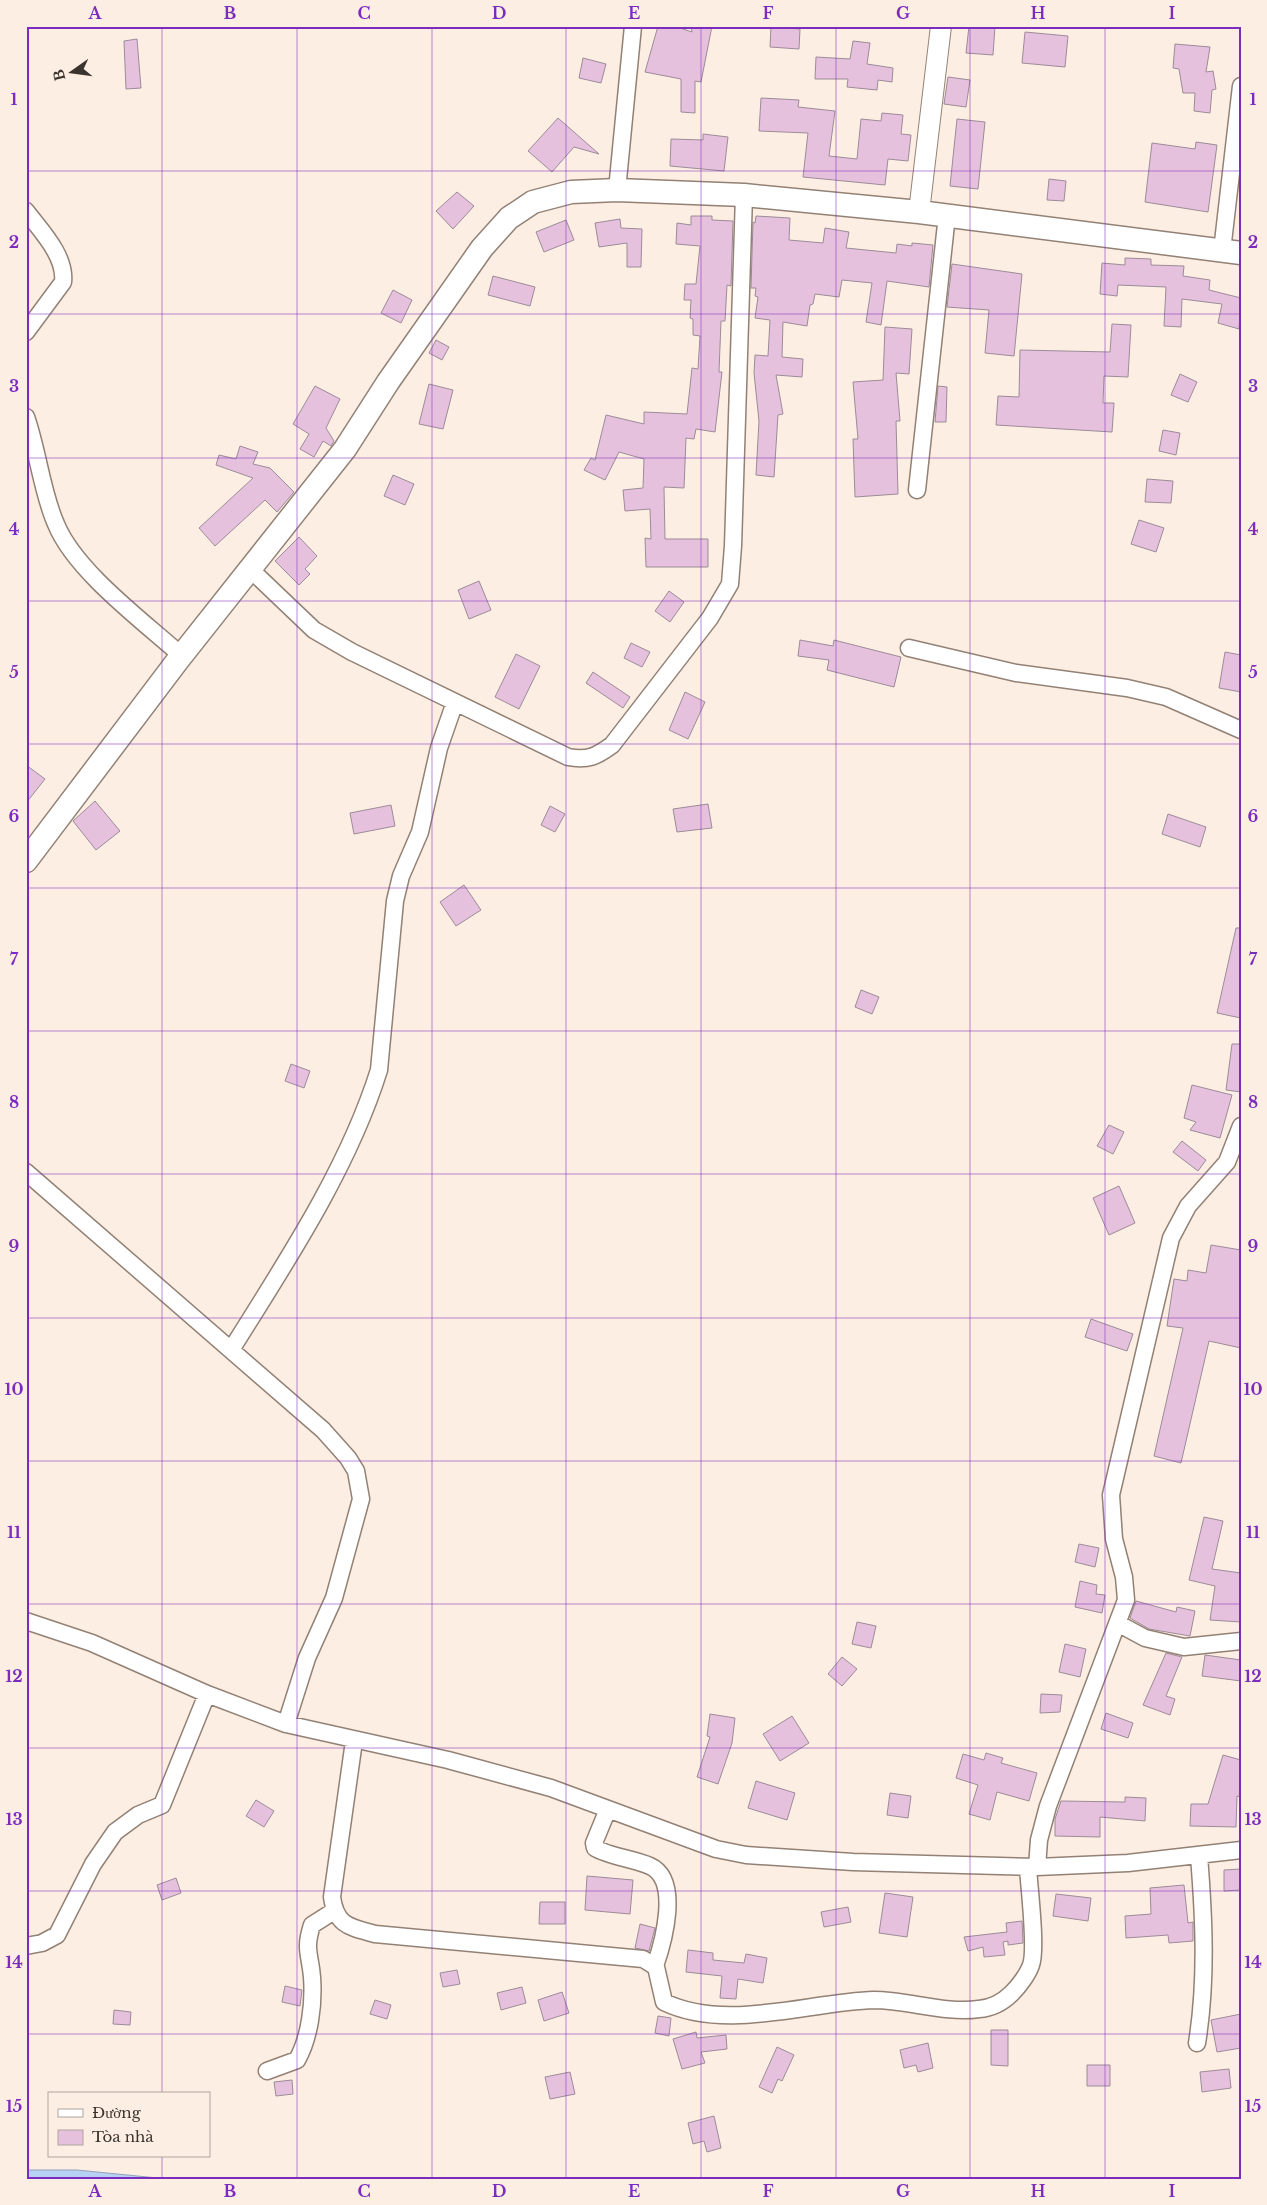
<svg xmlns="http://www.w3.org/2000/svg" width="1267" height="2205" font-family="'Libre Baskerville',serif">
	<rect width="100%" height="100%" fill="#fdeee3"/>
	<path fill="#b7d1f4" stroke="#92a2b9" d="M26,2170H77L168,2179H26Z"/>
	<path fill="#e6c1de" stroke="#9c8b98" d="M658,26H674L692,32L691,26H712L701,82L695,81V113L681,112V79L645,72Z
		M969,26H995L993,55L966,53Z
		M771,27L800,29L799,49L770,47Z
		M1025,32L1068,36L1065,67L1022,63Z
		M137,39L141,88L126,89L124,41Z
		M853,41L870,43L867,64L893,68L892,82L878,80L877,90L847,87L848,79H815L816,57L850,59Z
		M1175,44L1210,47L1206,72L1213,71L1216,89L1212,90L1210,113L1194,111L1195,93H1183L1179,69L1173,68Z
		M583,58L606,64L601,83L579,78Z
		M948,77L970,80L966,107L944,104Z
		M761,98L799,100L798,107L835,111L829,156L857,159L861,119L881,121L882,113L903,115L901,134L911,135L908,161L888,159L885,185L803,177L808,133L759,131Z
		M558,118L599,154L574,147L552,172L528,151Z
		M957,119L985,122L978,189L950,186Z
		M703,134L728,137L724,171L670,166L671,139L703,140Z
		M1196,142L1217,145L1208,212L1145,202L1152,143L1195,149Z
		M1049,179L1066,181L1064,201L1047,200Z
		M457,192L474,206L453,229L436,211Z
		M691,216H712V220L733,221L731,286L727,285L725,321H721L719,372H722L715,432L696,429L694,439L686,438L684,488L664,487L665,539H708V567H646L645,538L651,539L650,509L625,511L623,490L643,488L644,459L619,452L605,480L584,470L591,458L595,460L606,415L644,424V412L687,414L692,368L698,369L700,336L693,335V319L690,318L691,300H684L685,284H696L700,246L676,244L677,223L691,225Z
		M756,216L790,218L789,240L823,243L825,228L849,232L846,248L896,253L897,244L912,246V243L933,245L929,287L887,281L881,325L866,322L872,283L842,280L839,297L815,294L813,304L810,305L807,326L783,322L782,357L803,359L802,377L776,375L783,414L778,415L774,477L756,475L759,421L754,373L755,355L768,356L770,320L755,318L758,297L755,296L756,288H751L753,222L755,223Z
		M620,219L621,228L642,229L641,267H627V243L599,247L595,223Z
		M566,220L574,240L544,252L536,232Z
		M1125,258L1151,259V265L1184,266L1183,276L1210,280L1209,290L1241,298L1239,329L1218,323L1222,304L1182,299L1181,327L1164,326L1166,287L1118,285L1117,296L1100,294L1102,263L1125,265Z
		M952,264L1022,274L1014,356L985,353L989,310L947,307Z
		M493,276L535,287L530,306L488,295Z
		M393,290L412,300L401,323L381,313Z
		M1112,324L1131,325L1128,377L1104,376L1103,403H1114L1112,432L996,425L998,396L1019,397L1020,350L1110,352Z
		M885,327L912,329L909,374L896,373L900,421H896L898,494L855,497L853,439H858L853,382L883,380Z
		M436,340L449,347L442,360L429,353Z
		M1180,374L1197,382L1188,402L1171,395Z
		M429,384L453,390L443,429L419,424Z
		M315,386L340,399L326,428L334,441L331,446L323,441L314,457L300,449L309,434L293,424Z
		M938,386L947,387L946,422H935Z
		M1163,430L1180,433L1176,455L1159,451Z
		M240,446L258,452L253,464L270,468L294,492L277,512L265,500L215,546L199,528L253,478L216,465L219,455L236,459Z
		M393,475L414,484L405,505L384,496Z
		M1147,479L1173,481L1171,503L1145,502Z
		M1139,520L1164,528L1156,552L1131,544Z
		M299,537L317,556L305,569L310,574L299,585L275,561Z
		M479,581L491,610L469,619L458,590Z
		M669,591L684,602L670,622L655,611Z
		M800,640L833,646L834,640L901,657L894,687L827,670L829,660L798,656Z
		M631,643L650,652L642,667L624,658Z
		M1225,652L1241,655V692L1219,688Z
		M516,654L540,666L519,709L495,697Z
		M593,672L630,697L623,708L586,683Z
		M685,692L705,702L688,739L669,730Z
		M26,765L45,779L26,803Z
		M95,801L120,831L96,850L73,821Z
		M708,804L712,828L677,832L673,809Z
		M391,805L395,826L354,834L350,813Z
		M550,806L565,814L555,832L541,825Z
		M1168,814L1206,827L1200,847L1162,834Z
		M464,885L481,910L456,926L440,902Z
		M1236,928H1241V1018L1217,1013Z
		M861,990L879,997L872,1014L855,1007Z
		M1232,1044H1241V1092L1226,1090Z
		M291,1064L310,1071L304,1088L285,1081Z
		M1192,1085L1232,1095L1220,1138L1190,1130L1196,1122L1184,1118Z
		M1109,1125L1124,1132L1113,1154L1097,1146Z
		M1182,1141L1206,1160L1198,1171L1173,1152Z
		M1119,1186L1135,1223L1109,1235L1093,1198Z
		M1211,1245L1241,1250V1348L1209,1341L1181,1463L1154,1456L1183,1328L1167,1326L1174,1279L1187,1281L1188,1270L1206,1273Z
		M1091,1319L1133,1334L1127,1351L1085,1337Z
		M1204,1517L1223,1521L1212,1569L1241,1573V1622L1210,1620L1215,1586L1189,1580Z
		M1079,1544L1099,1548L1095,1567L1075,1562Z
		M1080,1581L1097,1585L1096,1594L1105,1595L1102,1613L1075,1607Z
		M1136,1601L1176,1612L1177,1607L1195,1611L1190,1636L1149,1629L1130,1618Z
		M857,1622L876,1626L871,1648L852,1644Z
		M1065,1644L1086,1649L1080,1677L1059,1672Z
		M1166,1653L1182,1657L1166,1696L1175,1699L1170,1715L1143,1705Z
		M1205,1655L1241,1660V1681L1202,1676Z
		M842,1657L857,1669L842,1686L828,1674Z
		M1041,1694L1062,1695L1060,1712L1040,1713Z
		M1106,1713L1133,1723L1128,1738L1101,1729Z
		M710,1714L735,1718L732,1743L718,1784L697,1777L710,1737L707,1736Z
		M792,1716L809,1743L780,1761L763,1734Z
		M986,1753L1003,1758L1001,1763L1037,1773L1029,1801L997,1792L990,1820L969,1814L978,1785L956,1778L963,1754L984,1760Z
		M1223,1755L1241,1760V1797L1237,1796L1236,1827L1190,1826L1191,1804H1208Z
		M756,1781L795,1793L787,1820L748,1808Z
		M890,1793L911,1796L908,1818L887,1815Z
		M1125,1797L1146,1798L1145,1821L1100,1817V1837L1055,1836V1819L1061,1801L1125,1802Z
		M256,1800L274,1811L264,1827L246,1816Z
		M1241,1869V1890L1224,1891V1870Z
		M587,1876L633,1880L630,1914L585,1910Z
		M176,1878L181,1893L162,1900L157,1885Z
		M1184,1885L1188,1923L1193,1922V1941L1169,1943L1168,1935L1126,1938L1125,1916L1151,1914L1150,1888Z
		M885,1893L913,1897L907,1937L879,1933Z
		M1056,1894L1091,1898L1088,1921L1053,1916Z
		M540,1902H565V1924H539Z
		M848,1907L851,1922L824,1927L821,1912Z
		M1022,1921L1023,1943L1008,1945V1941L1003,1942L1005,1955L984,1957L983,1947L968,1951L964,1937L1007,1932L1006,1923Z
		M640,1924L655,1928L649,1951L635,1948Z
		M688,1950L713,1953V1960L744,1963L746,1954L767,1958L763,1983L738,1979L736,1999L720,1998L722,1976L686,1972Z
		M457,1970L460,1984L443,1987L440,1973Z
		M285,1986L302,1990L300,2006L282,2002Z
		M522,1987L526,2003L501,2010L497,1993Z
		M562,1992L569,2013L544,2021L538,2000Z
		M375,2000L391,2005L387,2019L370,2014Z
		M114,2010L131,2012L130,2025L113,2024Z
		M1241,2014V2048L1217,2052L1211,2020Z
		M658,2016L671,2018L669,2036L655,2033Z
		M991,2030H1008V2066L991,2065Z
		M696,2032L697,2038L726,2035L727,2049L701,2052L705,2063L682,2069L673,2039Z
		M928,2043L933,2068L918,2072L916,2065L904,2068L900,2050Z
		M777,2047L794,2055L782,2081L778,2079L772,2093L759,2087Z
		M1087,2065H1110V2086H1087Z
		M1229,2069L1231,2088L1202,2092L1200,2072Z
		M570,2072L575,2094L550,2099L545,2077Z
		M292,2080L293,2094L276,2096L274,2082Z
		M714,2116L721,2148L707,2152L704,2141L693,2144L688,2123Z"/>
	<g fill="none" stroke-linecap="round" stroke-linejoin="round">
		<g stroke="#928174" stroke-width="19">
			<path id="minor" d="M617,190L633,26
				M26,211C41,231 66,256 63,282L26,332
				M1222,251L1241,86
				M26,417C38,451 42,493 56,524C75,571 143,621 182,656
				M917,490L947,215
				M250,569L314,630L352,652L568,757C588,761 597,756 612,745L710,618L730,584L733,546L744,195
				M909,648L1016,673L1127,688L1166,697L1241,730
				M26,1172L323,1430L348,1458L356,1471L361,1499L334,1598L307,1658L286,1724
				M231,1350C286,1262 348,1169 379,1070L395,901L401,876L420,832L439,748L455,702
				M26,1621L92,1643L207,1694L286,1724L448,1760L551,1788L716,1849L746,1855L853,1862L1037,1867L1128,1863L1241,1850
				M1119,1624L1145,1638L1184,1647L1241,1641
				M354,1741L332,1897C336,1926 350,1927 375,1934L643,1959L656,1967L664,2002C726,2032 808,2002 874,2000C908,2000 946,2014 979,2009C992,2008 1003,2002 1012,1993C1019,1986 1028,1974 1031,1965C1037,1949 1029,1887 1028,1867
				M608,1809L594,1843L595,1848C608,1856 634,1859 650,1866C681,1880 663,1943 655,1966
				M1037,1867L1039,1840L1048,1806L1126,1600L1124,1577L1114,1539L1111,1495L1171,1238L1188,1206L1227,1162L1241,1126
				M26,1946L42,1943L57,1935L93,1864L115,1832L138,1815L162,1805L207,1694
				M1197,2043C1207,1981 1204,1918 1199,1856
				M267,2071L297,2060C310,2037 314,2003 312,1977C310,1953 304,1950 312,1925L334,1911"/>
		</g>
		<g stroke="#928174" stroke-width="22">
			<path id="tertiary" d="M919,212L941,26"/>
		</g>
		<g stroke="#928174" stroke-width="25">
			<path id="secondary" d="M26,861L178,660L345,449L388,382L482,248L509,218L533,202L571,192L617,190L744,195L919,212L1241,253"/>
		</g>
		<use href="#minor" stroke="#fff" stroke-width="16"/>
		<use href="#tertiary" stroke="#fff" stroke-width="20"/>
		<use href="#secondary" stroke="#fff" stroke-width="22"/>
	</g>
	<path fill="none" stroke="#7b2cbf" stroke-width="1" stroke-opacity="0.55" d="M162,26V2094M297,26V2179M432,26V2179M566,26V2179M701,26V2179M836,26V2179M970,26V2179M1105,26V2179M26,171H1241M26,314H1241M26,458H1241M26,601H1241M26,744H1241M26,888H1241M26,1031H1241M26,1174H1241M26,1318H1241M26,1461H1241M26,1604H1241M26,1748H1241M26,1891H1241M26,2034H1241M162,2156V2179"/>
	<rect width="1267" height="2205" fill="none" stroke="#fdeee3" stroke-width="55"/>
	<rect x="48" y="2092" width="162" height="65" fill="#fdeee3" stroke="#afa49b"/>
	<rect x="58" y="2109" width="25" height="8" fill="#ffffff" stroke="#afa49b"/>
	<text x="92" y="2118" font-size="15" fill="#3b342e">Đường</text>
	<rect x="58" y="2130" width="25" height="15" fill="#e6c1de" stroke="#afa49b"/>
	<text x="92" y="2142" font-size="15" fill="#3b342e">Tòa nhà</text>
	<g transform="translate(72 72) rotate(256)" stroke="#fdeee3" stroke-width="4" paint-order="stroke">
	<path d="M0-4L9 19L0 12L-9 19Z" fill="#3b342e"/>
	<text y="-8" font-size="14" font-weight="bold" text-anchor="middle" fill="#3b342e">B</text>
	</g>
	<rect x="28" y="28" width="1212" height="2150" fill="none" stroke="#7b2cbf" stroke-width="2"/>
	<g font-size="16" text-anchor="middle" font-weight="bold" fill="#7b2cbf">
		<text x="95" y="19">A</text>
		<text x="230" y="19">B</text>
		<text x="364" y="19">C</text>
		<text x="499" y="19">D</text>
		<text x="634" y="19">E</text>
		<text x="768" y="19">F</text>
		<text x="903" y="19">G</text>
		<text x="1038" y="19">H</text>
		<text x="1172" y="19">I</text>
		<text x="14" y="105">1</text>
		<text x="1253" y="105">1</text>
		<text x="14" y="248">2</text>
		<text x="1253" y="248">2</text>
		<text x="14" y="392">3</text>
		<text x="1253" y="392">3</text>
		<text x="14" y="535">4</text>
		<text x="1253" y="535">4</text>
		<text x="14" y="678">5</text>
		<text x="1253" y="678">5</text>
		<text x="14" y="822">6</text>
		<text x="1253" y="822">6</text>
		<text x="14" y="965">7</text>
		<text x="1253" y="965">7</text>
		<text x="14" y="1108">8</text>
		<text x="1253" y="1108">8</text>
		<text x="14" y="1252">9</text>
		<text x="1253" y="1252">9</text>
		<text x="14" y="1395">10</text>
		<text x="1253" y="1395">10</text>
		<text x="14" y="1538">11</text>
		<text x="1253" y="1538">11</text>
		<text x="14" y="1682">12</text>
		<text x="1253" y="1682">12</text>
		<text x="14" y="1825">13</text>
		<text x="1253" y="1825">13</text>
		<text x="14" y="1968">14</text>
		<text x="1253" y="1968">14</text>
		<text x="14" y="2112">15</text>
		<text x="1253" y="2112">15</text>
		<text x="95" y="2197">A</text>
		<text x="230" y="2197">B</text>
		<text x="364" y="2197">C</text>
		<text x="499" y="2197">D</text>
		<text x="634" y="2197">E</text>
		<text x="768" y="2197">F</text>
		<text x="903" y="2197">G</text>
		<text x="1038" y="2197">H</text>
		<text x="1172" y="2197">I</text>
	</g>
</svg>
